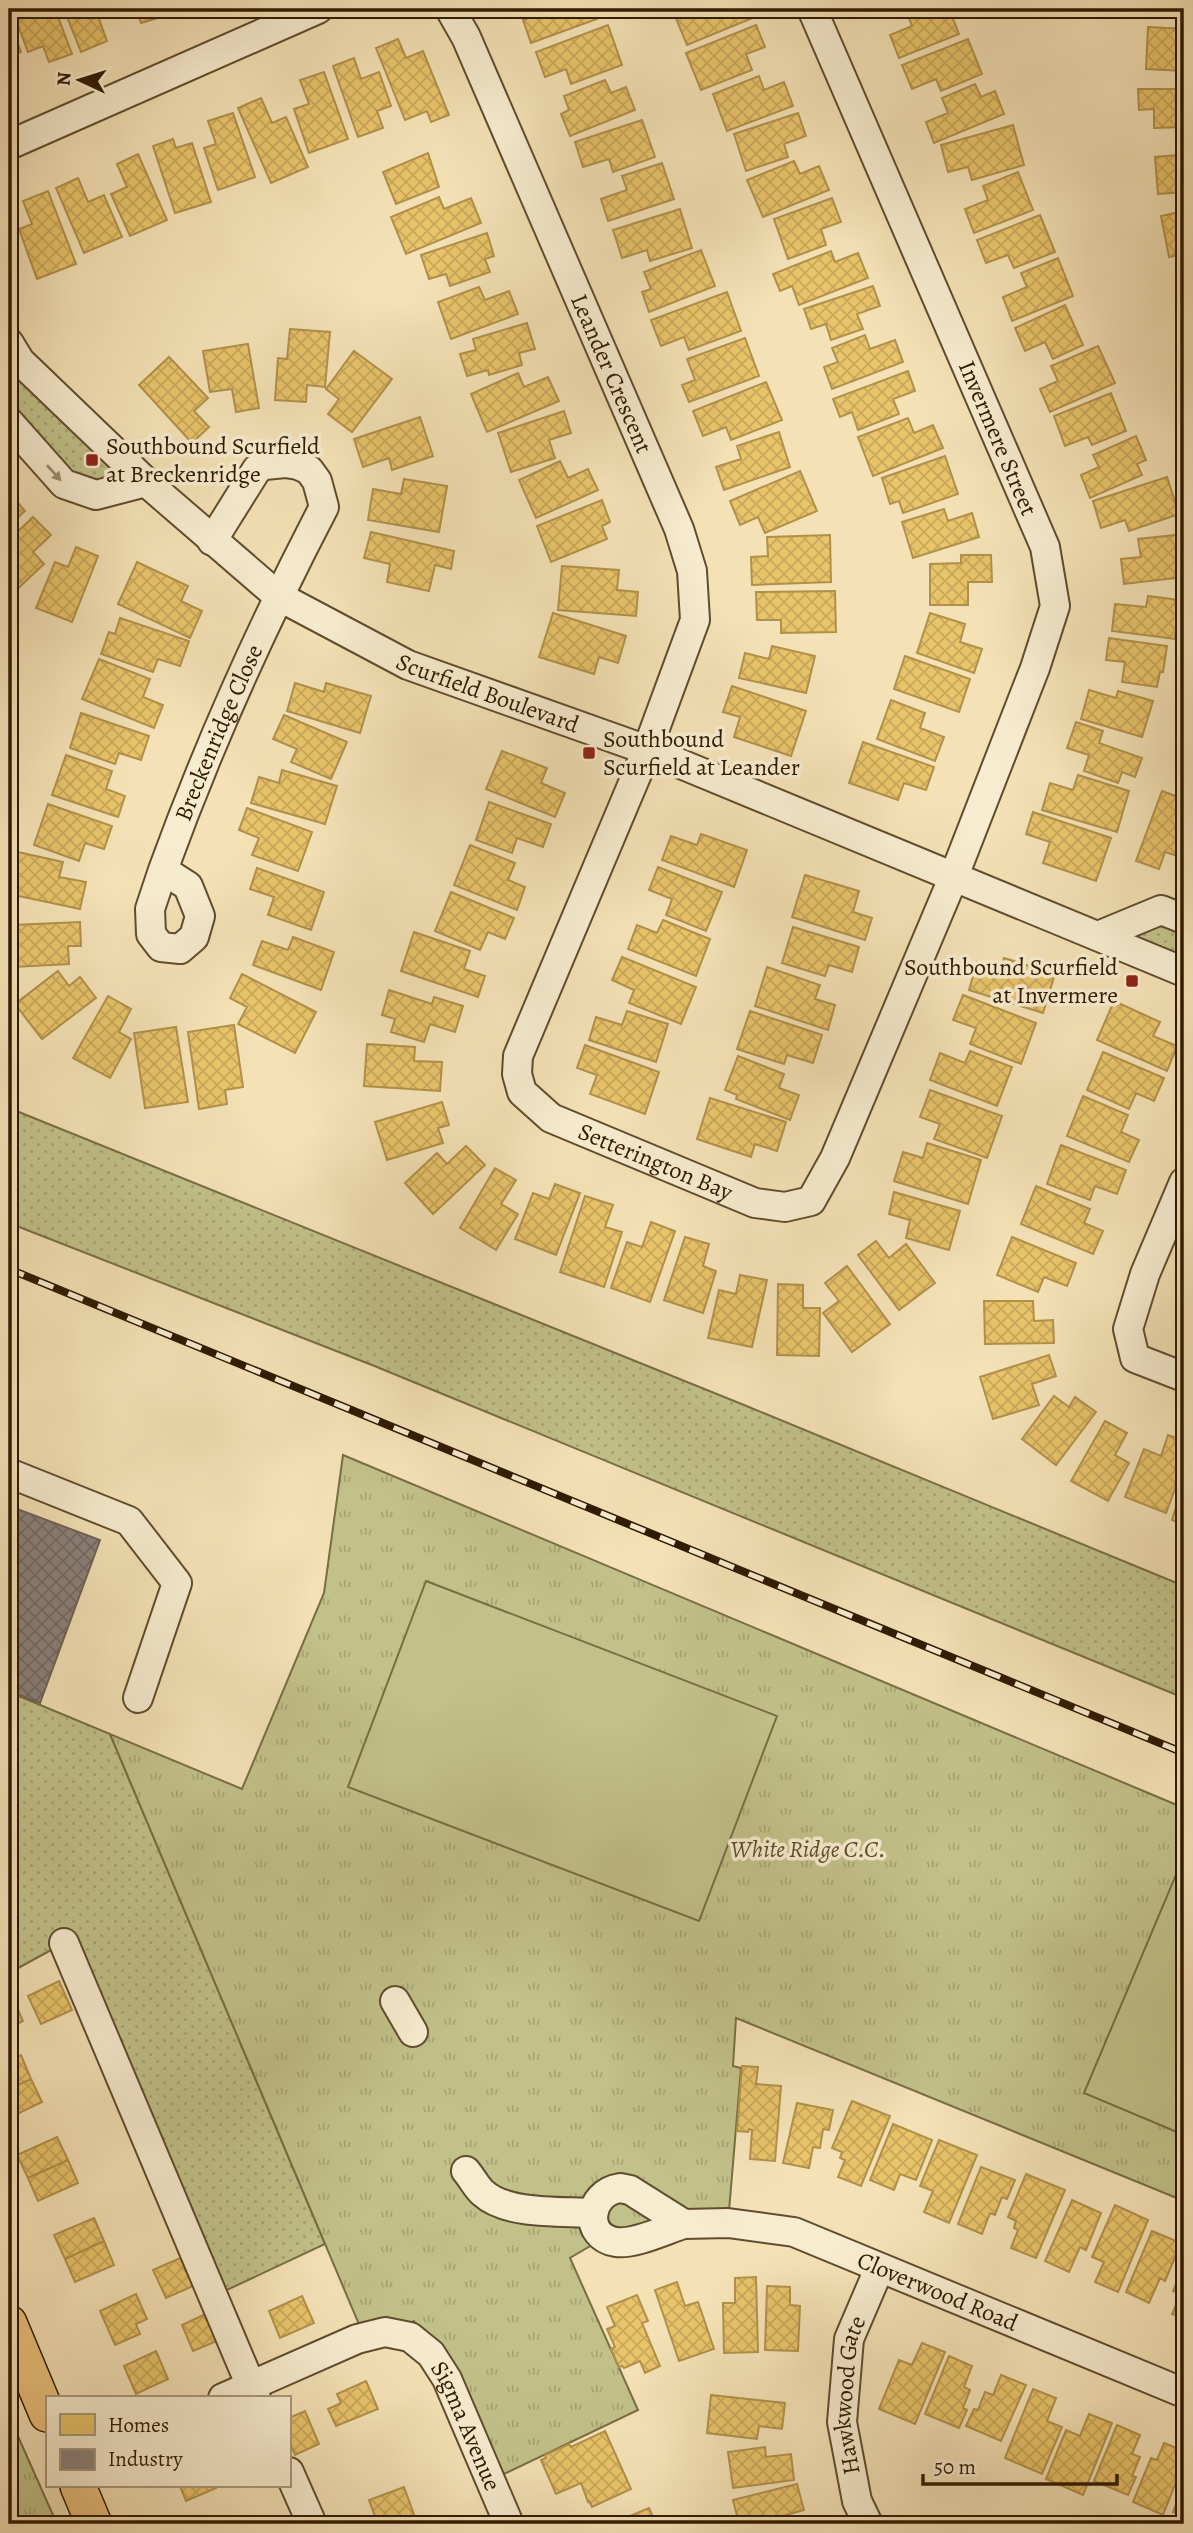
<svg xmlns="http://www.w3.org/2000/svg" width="1193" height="2533" font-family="Alegreya,serif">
	<defs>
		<pattern id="grass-dots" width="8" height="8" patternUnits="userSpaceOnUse" patternTransform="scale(1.75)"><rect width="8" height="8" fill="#c2c189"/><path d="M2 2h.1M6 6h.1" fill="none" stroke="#a7a574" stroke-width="1.8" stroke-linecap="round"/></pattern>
		<pattern id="park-tufts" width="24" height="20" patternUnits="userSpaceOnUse" patternTransform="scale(1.75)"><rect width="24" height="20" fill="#c2c189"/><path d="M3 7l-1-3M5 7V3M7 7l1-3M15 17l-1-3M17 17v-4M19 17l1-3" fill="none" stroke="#a7a574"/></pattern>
		<pattern id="homes-cross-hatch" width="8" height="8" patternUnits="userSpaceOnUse" patternTransform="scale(1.75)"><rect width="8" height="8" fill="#e9c46a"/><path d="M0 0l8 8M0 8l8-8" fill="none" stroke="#c8a85a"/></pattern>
		<pattern id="industry-cross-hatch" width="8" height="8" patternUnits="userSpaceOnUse" patternTransform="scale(1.75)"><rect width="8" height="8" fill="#8a817c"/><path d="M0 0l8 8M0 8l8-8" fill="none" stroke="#716963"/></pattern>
	</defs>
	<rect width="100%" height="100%" fill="#f4e2b6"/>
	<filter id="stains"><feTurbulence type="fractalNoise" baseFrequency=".00286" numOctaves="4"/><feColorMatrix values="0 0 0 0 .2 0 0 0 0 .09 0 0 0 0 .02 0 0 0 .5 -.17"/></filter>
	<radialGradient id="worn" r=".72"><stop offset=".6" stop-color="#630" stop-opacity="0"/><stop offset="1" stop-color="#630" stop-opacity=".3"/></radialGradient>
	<path fill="url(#grass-dots)" stroke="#786e44" stroke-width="2" d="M9,343L146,482L96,495L9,422Z
		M1184,919V972L1098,936Z
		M9,1108L744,1405L1184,1586V1698L372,1365L9,1223Z
		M9,1692L110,1734L325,2244L214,2296L64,1943L9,1973Z"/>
	<path fill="url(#park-tufts)" stroke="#786e44" stroke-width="2" d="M343,1455L1184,1808V2201L736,2018L733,2066L741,2068L728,2223L604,2238L570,2258L638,2410L485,2483L414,2321L366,2341L110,1734L242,1789L324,1593Z
		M9,2416L57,2524H9Z"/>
	<path fill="#c2c189" stroke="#786e44" stroke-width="2" d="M426,1581L777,1716L699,1921L348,1787Z
		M1178,1870L1184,1873V2135L1084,2093Z"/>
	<path fill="url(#homes-cross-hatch)" stroke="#b1914a" stroke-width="2" d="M12,9H55L72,54L49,62L43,46L28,52Z
		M64,9H108L111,14L99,19L107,41L81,52Z
		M136,9H159L161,17L141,23Z
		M538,9H593L597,19L531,43L523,20L540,13Z
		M672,9H751L755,17L687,45Z
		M916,9H949L959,34L899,58L890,35L912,26L907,13Z
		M9,20L21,52L9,57L17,78L9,82Z
		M608,25L622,65L571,84L566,69L545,77L536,52Z
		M756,25L765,47L746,54L752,70L701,90L686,53Z
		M1148,27L1184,29V71L1146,69Z
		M398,39L406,58L423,51L449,115L431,122L427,111L405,120L376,48Z
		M968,39L982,74L941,91L936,79L912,89L902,65Z
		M354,58L361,79L379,72L391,106L377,111L383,128L358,137L333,66Z
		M324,72L348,139L309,153L294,109L309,104L300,80Z
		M759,76L764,90L784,82L793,106L727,131L713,94Z
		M605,80L611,93L626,87L635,110L570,136L561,114L569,110L564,96Z
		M975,84L981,97L995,91L1004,114L934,143L926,122L948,113L942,98Z
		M1138,89H1184V127L1154,128V109L1139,110Z
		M261,98L272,123L286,117L308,167L271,183L238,108Z
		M233,113L255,177L218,190L204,148L216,144L208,121Z
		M798,113L806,136L784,144L788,157L746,171L734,134Z
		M642,120L655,157L613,172L609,159L583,167L575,142Z
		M1013,125L1024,165L972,180L968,167L948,172L941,145Z
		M173,139L176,148L192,143L211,202L175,213L153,146Z
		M1177,145H1184V192L1158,194L1155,157L1178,155Z
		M428,153L439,187L396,204L383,172Z
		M138,154L167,220L130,236L111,194L127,187L117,164Z
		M794,161L800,174L819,166L829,190L763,217L747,180Z
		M662,163L674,199L608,221L601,199L627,190L622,176Z
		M1018,172L1033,210L974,233L965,209L988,200L983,186Z
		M78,178L88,202L104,195L122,237L84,253L56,188Z
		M48,191L76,264L37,279L19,229L32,224L23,201Z
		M439,197L444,209L471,198L481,223L406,254L391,217Z
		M832,198L841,222L821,229L826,245L788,259L774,219Z
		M680,209L692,248L650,261L647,250L622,258L613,230Z
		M1184,211V254L1169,257L1161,216Z
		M1040,215L1055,252L1014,268L1008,255L986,263L977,240Z
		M487,233L494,256L485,259L490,272L450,286L446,274L429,279L421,255Z
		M701,250L715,286L649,312L642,292L651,289L644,272Z
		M831,251L835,262L858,253L868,278L799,305L792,286L780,291L773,274Z
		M1058,258L1073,296L1012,321L1003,297L1027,287L1021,273Z
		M873,286L880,306L857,314L863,329L831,340L826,324L811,329L804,309Z
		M479,287L485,300L509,291L518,314L451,339L438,302Z
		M727,292L741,331L689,350L684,337L661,346L651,320Z
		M1065,305L1083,345L1053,359L1045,342L1025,351L1015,328Z
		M527,323L535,349L519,353L522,365L489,375L488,370L467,376L460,354L476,350L473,339Z
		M290,329L330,332L325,387L307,385L306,402L275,400L278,358L287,359Z
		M865,335L870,349L895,340L903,362L832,389L824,367L838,362L832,348Z
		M745,338L759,376L689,402L682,385L695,380L687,359Z
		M248,344L259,408L236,412L232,389L210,392L203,351Z
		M1098,346L1115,383L1050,412L1040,389L1058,381L1051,366Z
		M354,351L392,379L352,432L328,414L339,399L326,389Z
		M169,357L208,398L194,411L209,427L192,443L139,385Z
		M908,371L915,391L893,399L899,414L858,430L852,412L840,417L833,399Z
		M518,373L524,387L548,377L559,401L487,432L471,394Z
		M766,382L782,420L731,440L726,427L703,436L693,411Z
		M1111,393L1126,431L1092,445L1088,437L1065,446L1054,416Z
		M564,411L571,433L549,440L555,458L511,472L498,433Z
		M420,417L433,456L392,470L389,458L363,467L354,439Z
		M908,418L914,433L933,425L943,448L873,476L858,437Z
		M779,432L790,467L724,490L716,467L741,459L737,446Z
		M1136,436L1146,460L1137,464L1142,475L1090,498L1081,475L1099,467L1093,455Z
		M945,456L958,494L903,513L899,501L890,504L882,478Z
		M560,461L568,478L588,469L598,490L536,518L519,480Z
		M800,471L817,511L765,533L758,517L740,525L730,501Z
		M1167,477L1179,514L1129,531L1125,520L1101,528L1093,501Z
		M404,479L447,486L439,532L368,520L373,489L401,494Z
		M9,492L25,511L9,526Z
		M602,500L610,522L602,526L607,539L551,562L537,526Z
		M944,509L948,521L972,513L979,537L913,558L902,522Z
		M33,517L51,535L33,552L44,564L9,597V540Z
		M371,532L454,551L451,569L435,565L429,591L387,582L390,564L364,558Z
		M1184,534V577L1124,584L1121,559L1141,557L1138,539Z
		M830,535L831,582L752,585L751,557L768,556L767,537Z
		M76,547L98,556L72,622L36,608L55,562L68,567Z
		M961,555H991L992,582H968V605H930V564L961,563Z
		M137,562L188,586L181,601L202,611L190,638L118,604Z
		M562,566L619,570L617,590L638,592L636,616L558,610Z
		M835,591L836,632L781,633V620H757L756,592Z
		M1148,596L1180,600L1175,639L1112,631L1115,604L1146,607Z
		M553,613L626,636L618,663L599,657L594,674L539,657Z
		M930,613L965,624L960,642L982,649L974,673L917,653Z
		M120,618L189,641L180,666L158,659L153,672L101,654L109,632L115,634Z
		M1109,638L1167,646L1163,672H1160L1157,687L1122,682L1125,662L1106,660Z
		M772,646L815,656L806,693L739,678L745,653L769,659Z
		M905,656L970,679L959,712L894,689Z
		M99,659L150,679L143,697L163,705L154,728L82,699Z
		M295,683L324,692L326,683L371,696L360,733L287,711Z
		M732,686L806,711L791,756L734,737L740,717L723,712Z
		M1089,690L1116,698L1118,691L1153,701L1142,737L1081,719Z
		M891,700L925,713L920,728L944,737L935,761L877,739Z
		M81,713L149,736L141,760L119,753L115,764L70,748Z
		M284,715L347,742L331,779L291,762L297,749L273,739Z
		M1076,722L1103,731L1099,743L1142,758L1135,777L1122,772L1118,783L1084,771L1089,755L1067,748Z
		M863,742L934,767L926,790L904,783L898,800L849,783Z
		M502,751L547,768L541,783L565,793L555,817L486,789Z
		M66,755L112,771L106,789L125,796L118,817L52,795Z
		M282,770L337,786L325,824L251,803L259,777L279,783Z
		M1078,775L1129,791L1117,832L1042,810L1050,783L1073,790Z
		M1162,791L1184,799V858L1165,852L1159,869L1136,861Z
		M489,802L551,824L543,847L517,838L512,853L476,840Z
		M48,804L112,826L104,849L85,843L79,861L34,845Z
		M247,808L312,832L298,871L252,855L259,838L239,830Z
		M1033,812L1111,838L1096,881L1043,863L1050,842L1026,834Z
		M701,834L747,850L734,887L662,860L671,836L697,845Z
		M470,845L515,863L508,880L525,887L517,910L454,885Z
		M9,850L63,862L59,877L86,882L80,909L9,894Z
		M658,867L722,892L706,931L666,915L672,899L649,890Z
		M257,868L324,892L311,930L268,915L274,897L250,889Z
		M805,875L859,891L853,912L872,918L865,940L792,917Z
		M451,892L514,918L505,939L488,932L480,950L435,931Z
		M663,920L710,939L696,976L628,949L637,925L657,933Z
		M80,922L81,946H68L69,964L14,967L13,925Z
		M793,927L859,947L852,972L829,965L825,976L782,963Z
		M414,932L470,951L464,969L485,976L478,997L401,971Z
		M293,937L334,952L321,990L253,965L262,941L288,950Z
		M622,957L696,987L681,1024L629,1003L634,990L612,980Z
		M1004,958L1055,974L1043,1013L969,990L977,962L1001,969Z
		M767,967L820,985L815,999L835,1005L828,1030L755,1006Z
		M58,971L69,986L80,977L96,998L42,1039L15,1004Z
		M242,974L316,1012L295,1053L238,1024L247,1007L230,998Z
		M389,990L432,1004L434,997L463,1006L455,1032L430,1024L424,1042L391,1032L395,1019L382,1015Z
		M963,995L1036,1023L1021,1064L970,1044L976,1028L953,1020Z
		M108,996L131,1009L119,1032L131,1039L110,1078L73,1058Z
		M1114,1001L1160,1022L1153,1036L1177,1046L1167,1071L1097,1040Z
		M627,1011L668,1024L656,1062L589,1040L596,1017L622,1025Z
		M750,1011L822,1035L813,1063L787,1055L784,1064L737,1049Z
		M234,1025L243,1087L225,1090L227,1104L199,1109L188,1032Z
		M176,1027L188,1102L145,1108L134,1033Z
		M367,1044L415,1047L414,1061L442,1062L440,1091L364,1086Z
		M585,1045L659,1072L645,1114L590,1094L597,1075L577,1068Z
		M970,1051L1012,1067L997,1106L930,1080L940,1053L965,1063Z
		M1103,1052L1164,1078L1154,1101L1136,1093L1129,1109L1087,1090Z
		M738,1056L784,1074L779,1088L799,1095L790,1120L736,1099L737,1095L725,1090Z
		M930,1090L1002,1116L987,1158L934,1139L940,1124L920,1117Z
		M1083,1096L1128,1115L1121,1132L1139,1140L1129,1162L1067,1136Z
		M710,1098L786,1122L777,1151L755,1144L751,1157L697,1139Z
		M442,1102L449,1125L438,1128L443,1143L387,1160L375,1122Z
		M927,1143L981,1160L968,1204L894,1181L903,1152L923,1158Z
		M1061,1145L1126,1170L1117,1194L1095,1186L1090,1200L1047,1184Z
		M466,1146L485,1165L433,1214L405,1183L437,1153L447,1164Z
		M495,1168L516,1180L501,1204L518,1214L496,1250L460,1228Z
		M555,1184L580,1193L556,1255L515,1239L533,1193L549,1199Z
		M1036,1186L1090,1209L1084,1223L1103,1231L1093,1254L1021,1224Z
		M894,1192L960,1211L949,1250L906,1238L910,1220L889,1214Z
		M585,1196L613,1205L605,1227L622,1232L604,1287L560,1272Z
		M651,1222L675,1231L650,1302L611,1288L627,1242L642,1247Z
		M685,1237L709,1244L703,1266L716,1271L703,1313L664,1300Z
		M1012,1237L1076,1263L1067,1286L1044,1277L1038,1292L997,1275Z
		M876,1241L889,1258L906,1244L935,1283L899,1310L858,1255Z
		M847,1266L890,1324L852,1352L823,1313L839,1301L825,1283Z
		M740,1275L767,1280L752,1347L708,1338L719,1290L736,1294Z
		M778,1284L803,1285V1308H820L819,1356L777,1355Z
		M984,1301H1033L1034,1321L1053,1320L1054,1343L985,1344Z
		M1049,1355L1056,1376L1032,1384L1039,1405L993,1419L980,1377Z
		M1054,1396L1069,1407L1075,1397L1096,1412L1056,1465L1022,1439Z
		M1105,1421L1127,1433L1115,1455L1129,1463L1108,1501L1071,1481Z
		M1168,1435L1184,1441V1465L1166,1513L1125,1497L1144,1449L1161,1456Z
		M1184,1481V1525L1172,1520Z
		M59,1981L72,2010L41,2024L28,1996Z
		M9,1990L23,2021L9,2028Z
		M21,2055L31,2079L9,2089V2061Z
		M742,2066L758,2067L756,2084L781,2086L775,2161L750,2159L752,2130L749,2129L748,2132L737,2131Z
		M31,2079L42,2102L9,2118V2089Z
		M852,2101L890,2116L861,2186L838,2177L845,2160L840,2158L842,2152L832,2148Z
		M797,2103L833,2110L829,2130L823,2129L820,2148L813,2147L809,2168L783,2163Z
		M893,2124L932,2140L916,2180L900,2174L894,2190L870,2180Z
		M57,2137L68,2160L28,2178L17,2155Z
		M939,2140L977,2155L949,2223L924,2212L933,2191L920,2186Z
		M68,2160L78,2183L38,2201L28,2178Z
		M981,2167L1015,2180L1007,2199L1002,2197L995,2215L990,2213L982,2234L958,2224Z
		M1026,2174L1065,2190L1036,2258L1011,2248L1018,2230L1014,2228L1016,2221L1008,2217Z
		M1072,2200L1101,2213L1086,2250L1080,2247L1069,2272L1045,2261Z
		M1115,2205L1148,2220L1118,2292L1095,2282L1104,2262L1092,2257Z
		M94,2218L104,2241L65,2259L54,2235Z
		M1152,2231L1181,2243L1165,2281L1160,2278L1149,2303L1126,2292Z
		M104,2241L114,2265L75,2282L65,2259Z
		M1184,2256V2319L1172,2314L1181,2294L1173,2291L1181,2273L1177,2272Z
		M180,2258L193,2286L166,2298L153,2270Z
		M756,2277L758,2352L724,2353L723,2303H735V2278Z
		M677,2282L685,2306L698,2302L714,2349L679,2361L655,2290Z
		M767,2286L790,2287V2305L800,2306L798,2351L765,2350Z
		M136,2294L147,2319L136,2324L140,2334L115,2345L100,2311Z
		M637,2295L648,2321L642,2323L660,2366L645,2373L640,2361L624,2368L622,2366L619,2367L611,2349L615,2347L607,2329L615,2326L607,2307Z
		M302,2296L314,2323L280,2338L269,2311Z
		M205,2314L217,2341L193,2351L182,2325Z
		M922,2343L945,2352L915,2424L879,2409L899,2360L912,2365Z
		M156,2351L168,2379L136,2394L124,2366Z
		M949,2356L972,2366L964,2387L970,2390L963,2408L967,2410L959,2428L925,2414Z
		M1001,2375L1026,2385L1001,2441L966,2426L974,2409L978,2410L985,2392L993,2395Z
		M366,2381L378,2409L336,2426L328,2409L341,2403L337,2394Z
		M1033,2389L1056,2398L1047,2421L1062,2427L1042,2474L1005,2458Z
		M711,2395L785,2403L782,2429L759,2426L757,2439L707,2433Z
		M305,2411L319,2444L295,2455L289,2440V2418Z
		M1089,2414L1112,2423L1083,2495L1046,2479L1066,2430L1080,2436Z
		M1117,2425L1140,2435L1132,2454L1140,2457L1132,2476L1136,2477L1128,2495L1094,2481Z
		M605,2431L631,2489L592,2507L589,2501L588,2502L581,2483L556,2494L541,2460L546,2458L545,2455L569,2444L571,2447Z
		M1164,2443L1184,2451V2467H1182L1163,2515L1133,2502L1151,2458L1157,2460Z
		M765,2447L766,2457L791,2454L794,2480L733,2488L728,2452Z
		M1184,2483V2517L1173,2512Z
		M797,2484L804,2510L778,2517L780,2524H739L733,2500Z
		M180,2486H215L216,2488L186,2501Z
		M404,2487L416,2520L427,2516L430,2524H378L369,2500Z
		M649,2508L656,2524H611Z"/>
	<path fill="url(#industry-cross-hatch)" stroke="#6f6257" stroke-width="2" d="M9,1506L100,1540L40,1703L9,1691Z"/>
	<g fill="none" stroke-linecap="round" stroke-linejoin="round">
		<g stroke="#604c2e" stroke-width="32">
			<g id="minor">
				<path id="s1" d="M450,9L466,37L679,529L692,571L695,620L647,750L518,1056L517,1074L522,1092L551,1118L755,1203L785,1207L811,1201L835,1158L954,876L1035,668L1055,606L1045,547L812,9"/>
				<path d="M9,145L318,9"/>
				<path id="s2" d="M9,343L20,361L146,482L278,596L408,665L647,750L1184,972"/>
				<path d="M9,422L64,484L96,495L146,482"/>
				<path id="s3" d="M163,870L150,909L151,934L161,947L180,949L194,937L200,916L188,886L163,870C208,746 263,624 324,507L317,481L309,470L298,465L285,463L265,465L257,469L212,541"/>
				<path d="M1098,936L1161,910L1184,919"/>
				<path d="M1184,1182L1145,1274L1128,1329L1135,1358L1184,1377"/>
				<path d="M9,1473L129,1521L177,1583L138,1698"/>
				<path d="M64,1943L256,2398"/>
				<path d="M395,2001L413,2032"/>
				<path d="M466,2171C472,2178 477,2188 483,2193C507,2215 561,2211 592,2213"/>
				<path d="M620,2188L630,2190L684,2224C667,2229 634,2245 616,2242C583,2237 587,2193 620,2188Z"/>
				<path id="s4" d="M684,2224L728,2223L794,2232L1184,2393"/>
				<path id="s5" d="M223,2398L357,2339L385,2332L410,2337L431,2354L447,2379L509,2524"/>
				<path d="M289,2472L312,2524"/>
				<path id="s6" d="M868,2524L857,2501L842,2422L849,2339L879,2269"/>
			</g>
		</g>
		<g stroke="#2f1a00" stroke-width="38">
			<path id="major" d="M9,2323L47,2414
				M78,2486L94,2524"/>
		</g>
		<use href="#minor" stroke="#f8ecd0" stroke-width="28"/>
		<use href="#major" stroke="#eac17b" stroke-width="35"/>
		<g stroke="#2f1a00" stroke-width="8">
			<path id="rail" d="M9,1269L1184,1753"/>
		</g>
		<use href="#rail" stroke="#f8ecd0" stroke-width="5" stroke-dasharray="16" stroke-linecap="butt"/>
	</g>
	<defs><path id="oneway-solid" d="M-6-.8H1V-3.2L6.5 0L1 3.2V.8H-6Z" transform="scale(1.75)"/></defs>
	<use fill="#9e8e72" href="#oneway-solid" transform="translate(54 473) rotate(48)"/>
	<g fill="#8f2418" stroke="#f8ecd0" stroke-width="2.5">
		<rect x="85" y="453" width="14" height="14" rx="3.5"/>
		<rect x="582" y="746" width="14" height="14" rx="3.5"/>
		<rect x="1125" y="974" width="14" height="14" rx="3.5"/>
	</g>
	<g text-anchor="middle" stroke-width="7" stroke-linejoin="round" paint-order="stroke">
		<g font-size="24" fill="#2f1a00" stroke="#f8ecd0">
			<text dy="8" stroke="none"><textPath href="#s1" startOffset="399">Leander Crescent</textPath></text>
			<text transform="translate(998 438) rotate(67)" y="8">Invermere Street</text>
			<text dy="8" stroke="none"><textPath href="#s2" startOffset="602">Scurfield Boulevard</textPath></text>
			<text dy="8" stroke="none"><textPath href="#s3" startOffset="352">Breckenridge Close</textPath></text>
			<text dy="8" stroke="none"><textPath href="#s1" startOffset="1321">Setterington Bay</textPath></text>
			<text dy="8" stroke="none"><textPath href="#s4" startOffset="266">Cloverwood Road</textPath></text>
			<text dy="8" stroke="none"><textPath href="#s6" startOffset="133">Hawkwood Gate</textPath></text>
			<text dy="8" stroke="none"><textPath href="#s5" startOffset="308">Sigma Avenue</textPath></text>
		</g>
		<g font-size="24" fill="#2f1a00" stroke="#f8ecd0" text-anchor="start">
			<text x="106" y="454">Southbound Scurfield<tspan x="106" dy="28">at Breckenridge</tspan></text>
			<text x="603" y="747">Southbound<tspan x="603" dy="28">Scurfield at Leander</tspan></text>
			<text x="1118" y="975" text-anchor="end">Southbound Scurfield<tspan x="1118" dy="28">at Invermere</tspan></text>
		</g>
		<g font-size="24" font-style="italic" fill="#5b4c29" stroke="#f8ecd0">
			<text x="808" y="1857">White Ridge C.C.</text>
		</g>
	</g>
	<rect width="1193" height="2533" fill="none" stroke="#f4e2b6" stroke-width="35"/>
	<rect x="10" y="10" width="1172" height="2512" fill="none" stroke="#2f1a00" stroke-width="3.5"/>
	<rect x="18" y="18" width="1158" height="2498" fill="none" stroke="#2f1a00" stroke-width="2"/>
	<rect x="46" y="2396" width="245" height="91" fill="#f8ecd0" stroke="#a8987d" stroke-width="2"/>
	<rect x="60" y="2414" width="35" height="21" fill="#e9c46a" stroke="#a8987d" stroke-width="2"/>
	<text x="108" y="2432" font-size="21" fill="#2f1a00">Homes</text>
	<rect x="60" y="2449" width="35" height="21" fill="#8a817c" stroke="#a8987d" stroke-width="2"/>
	<text x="108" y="2466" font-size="21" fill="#2f1a00">Industry</text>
	<g transform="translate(80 80) rotate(274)" stroke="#f8ecd0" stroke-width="5" paint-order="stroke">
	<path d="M0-5L12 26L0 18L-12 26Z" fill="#2f1a00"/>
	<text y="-10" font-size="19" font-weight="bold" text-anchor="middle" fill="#2f1a00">N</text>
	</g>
	<path d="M923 2474v10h194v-10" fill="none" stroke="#2f1a00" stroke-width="3.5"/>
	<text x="934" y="2474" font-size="21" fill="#2f1a00" stroke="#f8ecd0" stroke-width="5" paint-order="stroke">50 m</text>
	<rect width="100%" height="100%" filter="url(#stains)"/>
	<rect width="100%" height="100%" fill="url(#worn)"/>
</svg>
